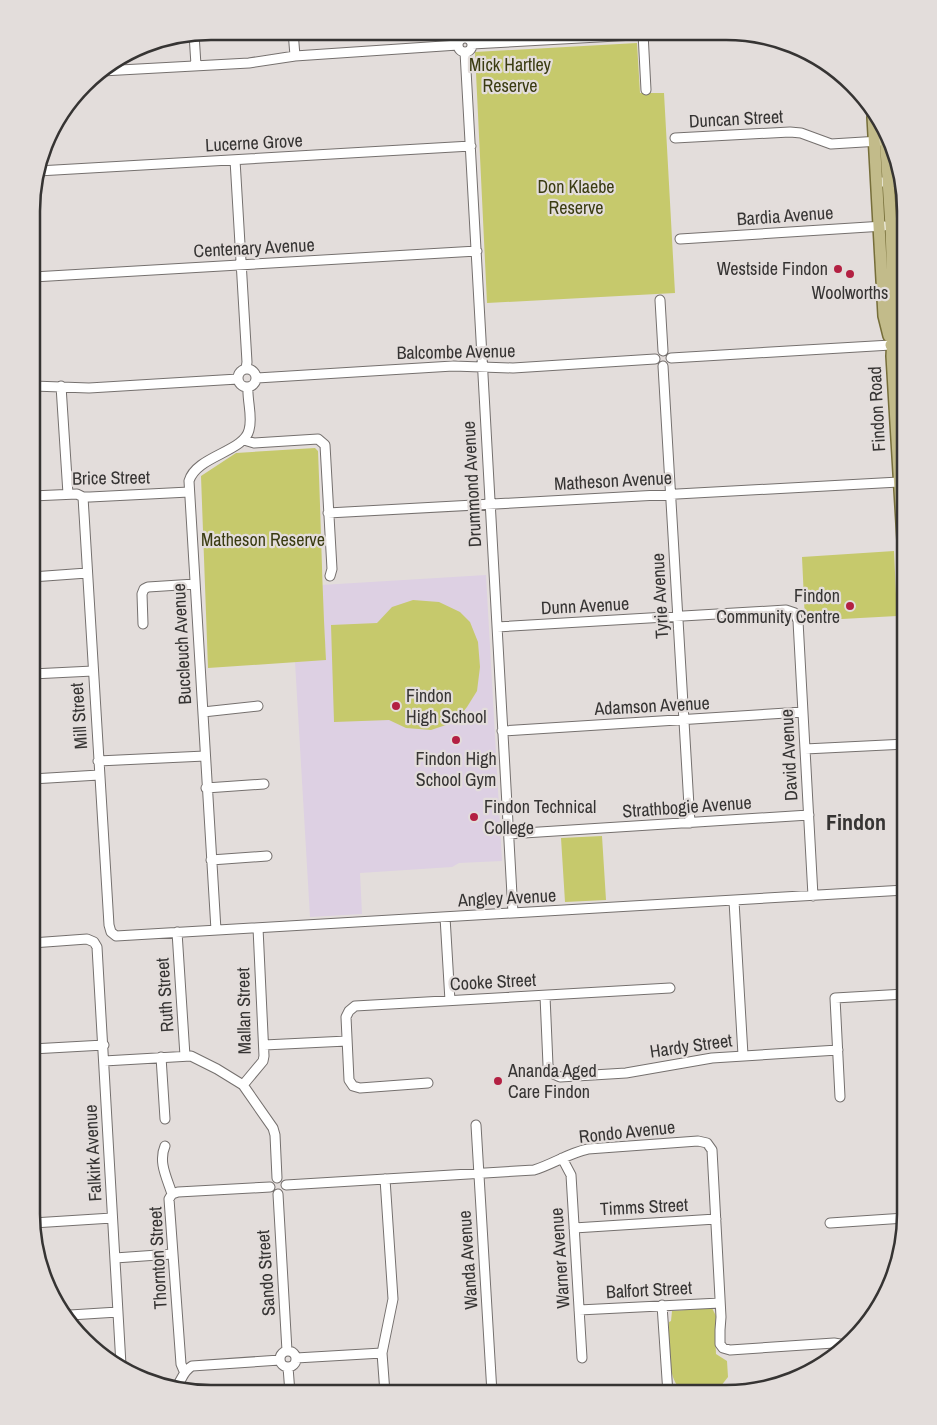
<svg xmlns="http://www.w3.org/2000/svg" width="937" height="1425" font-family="'Archivo Narrow',sans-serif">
	<rect width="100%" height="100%" fill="#e3dddb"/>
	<path fill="#ddd0e3" d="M486,575L502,861L459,863L452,867L360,873L362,914L310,917L295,662L326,659L321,585Z"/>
	<path fill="#c6c96c" d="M637,43L640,93H664L675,293L487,303L475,52Z
		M315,448L318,451C321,521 322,590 326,660L208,668L201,476L236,453Z
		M894,551L897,616L805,621L802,557Z
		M413,600L439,602L460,612L470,622L478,642L480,667L477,691L467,707L455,722L431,730L406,728L389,720L334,722L331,625L377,623L392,607Z
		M602,836L606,900L565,902L561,838Z
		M712,1308L716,1316L715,1330L716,1354L727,1361L728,1377L717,1391L687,1392L686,1387L678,1386C667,1374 669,1338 669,1322L671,1321L672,1311Z"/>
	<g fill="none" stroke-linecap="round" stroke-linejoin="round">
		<g stroke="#75706e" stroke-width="11">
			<path id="minor" d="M293,31L295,56
				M643,33L646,90
				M194,34L196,65
				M458 45a7 7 0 1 1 14 0a7 7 0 1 1-14 0Z
				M472,44L671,33
				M465,52L513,913
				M102,71L249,63L295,56L458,45
				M675,138L790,132L801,133L831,144L880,141
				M235,160L247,362L246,369
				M38,171L471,146
				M882,182L900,181
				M680,239L884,226
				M33,277L477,251
				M660,300L663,351
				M671,358L891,345
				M663,366L690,823
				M238 378a9 9 0 1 1 18 0a9 9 0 1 1-18 0Z
				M257,378L453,366L513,368L655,359
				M33,386L89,388L238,379
				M61,386L68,494
				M244,440L254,443L318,439L325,445L332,569L330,576
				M32,496L77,494L83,497H90L189,492
				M83,497L109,925L111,932L116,936L905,890
				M328,513L899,482
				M32,577L87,573
				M143,624L142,594L144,589L148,587L195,584
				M497,627L786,610L795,613L798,621L813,896
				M32,674L93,671
				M203,712L258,706
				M502,731L803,712
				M805,749L906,744
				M98,761L205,756
				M32,779L99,775
				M206,788L264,784
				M508,834L809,815
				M211,860L267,856
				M734,901L743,1055
				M445,917L450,1001
				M216,930L189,481C196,456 244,452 249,430C253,417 247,401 248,387
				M177,932L185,1056
				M32,943L87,939L94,942L97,947L121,1365
				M545,996L548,1065L551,1073L560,1077L626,1073L712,1058L838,1050
				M264,1045L347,1041
				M32,1049L104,1045
				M161,1057L165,1119
				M104,1061L191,1056L217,1069L243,1085L273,1128L275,1135L277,1178
				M428,1083L360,1088L353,1086L349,1080L346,1017L349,1011L355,1006L670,988
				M243,1085L263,1061L264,1056L258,928
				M840,1097L835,998L905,994
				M476,1125L492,1393
				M165,1146C158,1162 167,1178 172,1194L169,1199L181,1364L184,1371
				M562,1158L571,1175L582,1358
				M286,1185L534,1170C553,1164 569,1153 588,1149L698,1141L707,1143L712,1150L721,1317L720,1330V1344L723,1348L730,1350L834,1343L846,1345
				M172,1194L178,1192L270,1187
				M278,1194L287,1351
				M33,1223L112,1218
				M830,1223L905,1218
				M574,1228L716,1219
				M115,1258L172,1254
				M662,1305L668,1394
				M579,1310L720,1303
				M70,1315L118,1312
				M280 1359a8 8 0 1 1 16 0a8 8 0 1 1-16 0Z
				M296,1358L382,1353
				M288,1367L290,1393
				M176,1387C183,1379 182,1372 192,1366L280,1360
				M385,1393L382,1353L393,1299L385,1179"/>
		</g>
		<g stroke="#766e39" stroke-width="14">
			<path id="major" d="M873,117L884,316L889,336
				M885,133L891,226L894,316L892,356L906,590
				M895,318L899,330L906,337
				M891,345L906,357"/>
		</g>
		<use href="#minor" stroke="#fff" stroke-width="9"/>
		<use href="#major" stroke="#c2bb8a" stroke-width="11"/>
	</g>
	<g fill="#b32042" stroke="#e3dddb" stroke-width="2">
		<circle cx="838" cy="269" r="5"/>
		<circle cx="850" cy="274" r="5"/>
		<circle cx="850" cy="606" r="5"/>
		<circle cx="396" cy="706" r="5"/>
		<circle cx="456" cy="740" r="5"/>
		<circle cx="474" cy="817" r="5"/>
		<circle cx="498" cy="1081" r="5"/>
	</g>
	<g text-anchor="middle" stroke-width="4.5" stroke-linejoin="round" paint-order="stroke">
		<g font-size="18" fill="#3a3b11" stroke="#e3dddb">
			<text x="510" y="71">Mick Hartley<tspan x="510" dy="21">Reserve</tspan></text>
			<text x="576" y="193">Don Klaebe<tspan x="576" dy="21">Reserve</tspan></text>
			<text x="263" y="546">Matheson Reserve</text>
		</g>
		<g font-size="18" fill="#363433" stroke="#e3dddb">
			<text transform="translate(736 119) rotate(-3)" y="6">Duncan Street</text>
			<text transform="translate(254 143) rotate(-3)" y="6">Lucerne Grove</text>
			<text transform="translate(785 216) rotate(-4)" y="6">Bardia Avenue</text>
			<text transform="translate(254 248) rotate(-3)" y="6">Centenary Avenue</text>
			<text transform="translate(456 352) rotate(-1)" y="6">Balcombe Avenue</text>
			<text transform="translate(877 409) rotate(-93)" y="6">Findon Road</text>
			<text transform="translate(111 478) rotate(-1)" y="6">Brice Street</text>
			<text transform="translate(613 481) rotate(-3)" y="6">Matheson Avenue</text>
			<text transform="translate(472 484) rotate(-93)" y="6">Drummond Avenue</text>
			<text transform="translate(660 596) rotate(-93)" y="6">Tyrie Avenue</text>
			<text transform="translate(585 606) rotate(-3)" y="6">Dunn Avenue</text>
			<text transform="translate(182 644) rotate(-93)" y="6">Buccleuch Avenue</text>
			<text transform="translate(652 706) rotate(-3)" y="6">Adamson Avenue</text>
			<text transform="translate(79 716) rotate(-94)" y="6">Mill Street</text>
			<text transform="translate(789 755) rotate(-93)" y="6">David Avenue</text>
			<text transform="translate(687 807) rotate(-4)" y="6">Strathbogie Avenue</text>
			<text transform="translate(507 898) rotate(-3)" y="6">Angley Avenue</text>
			<text transform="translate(493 982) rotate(-3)" y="6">Cooke Street</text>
			<text transform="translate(165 995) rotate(-94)" y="6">Ruth Street</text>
			<text transform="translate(244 1011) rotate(-91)" y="6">Mallan Street</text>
			<text transform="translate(691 1046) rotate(-8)" y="6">Hardy Street</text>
			<text transform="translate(627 1132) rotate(-6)" y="6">Rondo Avenue</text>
			<text transform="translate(93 1153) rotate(-93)" y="6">Falkirk Avenue</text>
			<text transform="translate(644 1207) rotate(-3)" y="6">Timms Street</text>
			<text transform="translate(158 1258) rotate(-93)" y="6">Thornton Street</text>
			<text transform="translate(560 1258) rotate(-94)" y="6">Warner Avenue</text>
			<text transform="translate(468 1260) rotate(-94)" y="6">Wanda Avenue</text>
			<text transform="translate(266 1273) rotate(-94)" y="6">Sando Street</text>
			<text transform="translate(649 1290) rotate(-3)" y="6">Balfort Street</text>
		</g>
		<g font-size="18" fill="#363433" stroke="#e3dddb" text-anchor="start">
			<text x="828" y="275" text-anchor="end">Westside Findon</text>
			<text x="850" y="299" text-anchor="middle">Woolworths</text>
			<text x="840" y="602" text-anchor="end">Findon<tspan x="840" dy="21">Community Centre</tspan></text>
			<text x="406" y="702">Findon<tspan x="406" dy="21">High School</tspan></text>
			<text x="456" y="765" text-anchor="middle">Findon High<tspan x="456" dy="21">School Gym</tspan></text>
			<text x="484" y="813">Findon Technical<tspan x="484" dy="21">College</tspan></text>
			<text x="508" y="1077">Ananda Aged<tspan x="508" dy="21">Care Findon</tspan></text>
		</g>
		<g font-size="22" font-weight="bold" fill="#363433" stroke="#e3dddb">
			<text x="856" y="830">Findon</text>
		</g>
	</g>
	<path d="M0 0H937V1425H0ZM211 40H726A171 171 0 0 1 897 211V1214A171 171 0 0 1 726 1385H211A171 171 0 0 1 40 1214V211A171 171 0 0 1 211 40Z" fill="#e3dddb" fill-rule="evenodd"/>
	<path fill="none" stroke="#363433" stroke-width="2.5" d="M211 40H726A171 171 0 0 1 897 211V1214A171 171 0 0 1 726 1385H211A171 171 0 0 1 40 1214V211A171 171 0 0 1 211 40Z"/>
</svg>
